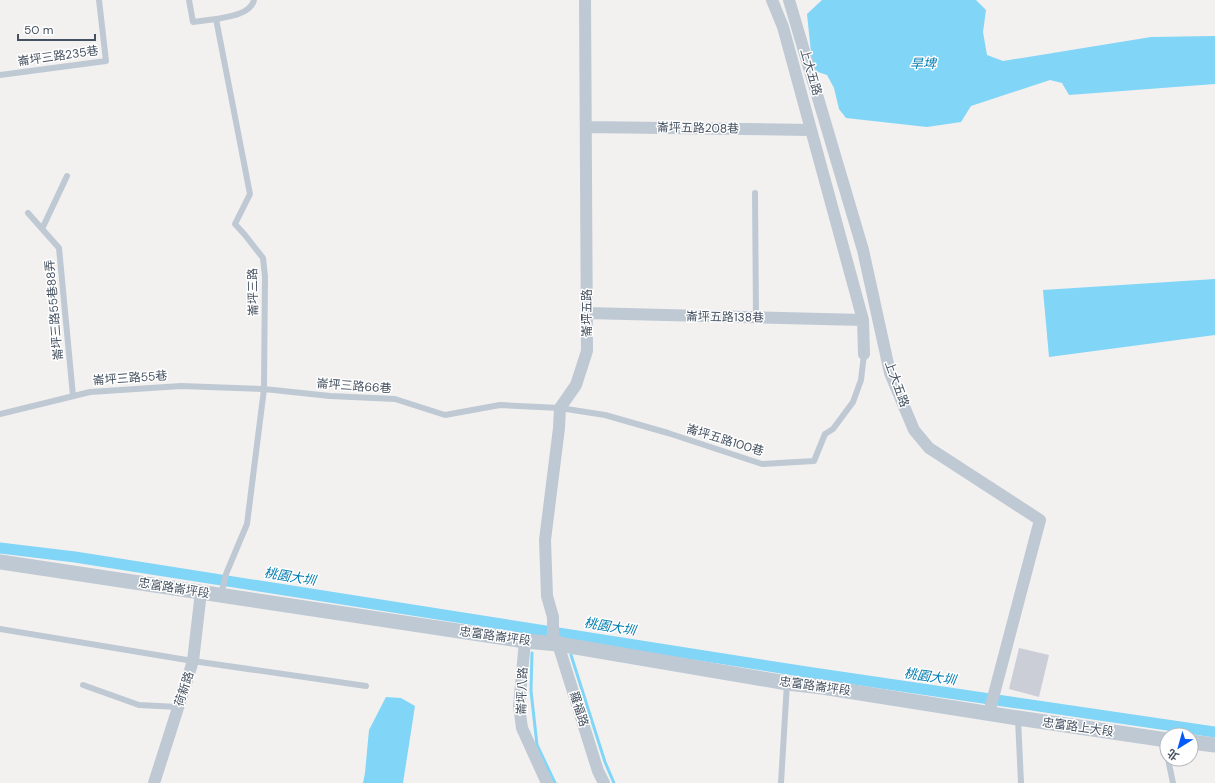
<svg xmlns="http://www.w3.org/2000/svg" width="1215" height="783" font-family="'DM Sans','Noto Sans TC',sans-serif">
	<rect width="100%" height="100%" fill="#f3f0f0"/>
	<path fill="#81d5f7" d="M822,0H976L986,10L983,32L987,55L1003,61L1151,37L1215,36V84L1069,95L1062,83L1050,80L971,106L961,122L927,127L846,118L839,109L834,88L827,75L815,71L812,62L807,14Z
		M1215,279V335L1049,357L1043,290Z
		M386,697L401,698L415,706L403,783H363L365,773L369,730Z"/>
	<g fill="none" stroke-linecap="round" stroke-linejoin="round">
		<path stroke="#81d5f7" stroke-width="3" d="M534,633L535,628
			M564,633L566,638
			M532,653L531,691L537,745L555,783
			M571,655L605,762L614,783"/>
		<path stroke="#81d5f7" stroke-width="11" d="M0,548L75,557L813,673L1215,732"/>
	</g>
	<path fill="#cbced6" d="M1019,648L1049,655L1039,697L1009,689Z"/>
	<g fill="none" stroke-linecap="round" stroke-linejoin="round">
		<path stroke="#bfc9d3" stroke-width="6" d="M189,0L193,22L216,19L250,194L235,224L245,235L263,258L265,276L264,389L247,524L226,574L221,595
			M216,19C228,17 251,14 254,0
			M0,75L106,61L99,0
			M755,193L756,317
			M28,213L59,248L73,396
			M42,229L67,176
			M0,414L90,392L181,386L264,389L330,396L395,399L445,415L500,405L560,408L605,415L668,433L762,464L814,461L825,434L833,429L853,402L861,380L864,354
			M0,629L193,661L366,686
			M83,685L139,705L178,707
			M1018,719L1021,783
			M1163,741L1167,757
			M1168,759L1173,783
			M781,783L787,683"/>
		<path stroke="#bfc9d3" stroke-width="12" d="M585,0L587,351L576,385L560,408L559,428L545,540L547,596L553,617V635L558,644L598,771L604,783
			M772,0L783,27L863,320L864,354
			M789,0L863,250L890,373L914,430L929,448L1040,520L989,713
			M586,127L811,130
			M587,313L863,320
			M525,641L519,706L522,728L547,783
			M154,783L193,661L201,592"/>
		<path stroke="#bfc9d3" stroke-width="15" d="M0,562L525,641L558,644L787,683L822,687L1018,718L1167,740
			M1191,742L1215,745"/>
	</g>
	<g text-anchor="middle" stroke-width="3" stroke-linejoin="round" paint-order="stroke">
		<g font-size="12" fill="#455160" stroke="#fff">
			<text transform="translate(58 56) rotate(-8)" y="4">崙坪三路235巷</text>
			<text transform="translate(811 72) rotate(74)" y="4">上大五路</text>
			<text transform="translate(698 128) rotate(1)" y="4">崙坪五路208巷</text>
			<text transform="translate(253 292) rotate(-91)" y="4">崙坪三路</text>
			<text transform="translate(54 310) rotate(-95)" y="4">崙坪三路55巷88弄</text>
			<text transform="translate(587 313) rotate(-90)" y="4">崙坪五路</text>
			<text transform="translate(725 317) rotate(1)" y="4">崙坪五路138巷</text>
			<text transform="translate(130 378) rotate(-4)" y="4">崙坪三路55巷</text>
			<text transform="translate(897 384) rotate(70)" y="4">上大五路</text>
			<text transform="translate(354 386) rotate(4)" y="4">崙坪三路66巷</text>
			<text transform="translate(725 440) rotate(17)" y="4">崙坪五路100巷</text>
			<text transform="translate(174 588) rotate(9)" y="4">忠富路崙坪段</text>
			<text transform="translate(495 636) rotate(8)" y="4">忠富路崙坪段</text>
			<text transform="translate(815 686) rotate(8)" y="4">忠富路崙坪段</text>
			<text transform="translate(184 689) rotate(-72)" y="4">荷新路</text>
			<text transform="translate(522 691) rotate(-88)" y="4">崙坪八路</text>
			<text transform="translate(579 709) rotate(72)" y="4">羅福路</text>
			<text transform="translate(1078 727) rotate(8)" y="4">忠富路上大段</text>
		</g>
		<g font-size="13" font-style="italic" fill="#017cb0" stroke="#fff">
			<text x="923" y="68">旱埤</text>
			<text transform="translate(290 576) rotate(9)" y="5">桃園大圳</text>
			<text transform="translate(610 626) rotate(9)" y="5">桃園大圳</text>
			<text transform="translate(930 676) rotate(8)" y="5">桃園大圳</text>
		</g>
	</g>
	<g transform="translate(1179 747) rotate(217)"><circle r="19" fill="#ffffff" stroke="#b5b9bf"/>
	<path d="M0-3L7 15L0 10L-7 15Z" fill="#035afa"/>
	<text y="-6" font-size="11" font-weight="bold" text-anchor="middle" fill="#455160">北</text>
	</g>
	<path d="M18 34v6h77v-6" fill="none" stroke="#455160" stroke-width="2"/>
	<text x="24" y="34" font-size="12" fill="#455160" stroke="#ffffff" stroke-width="3" paint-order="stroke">50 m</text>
</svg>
